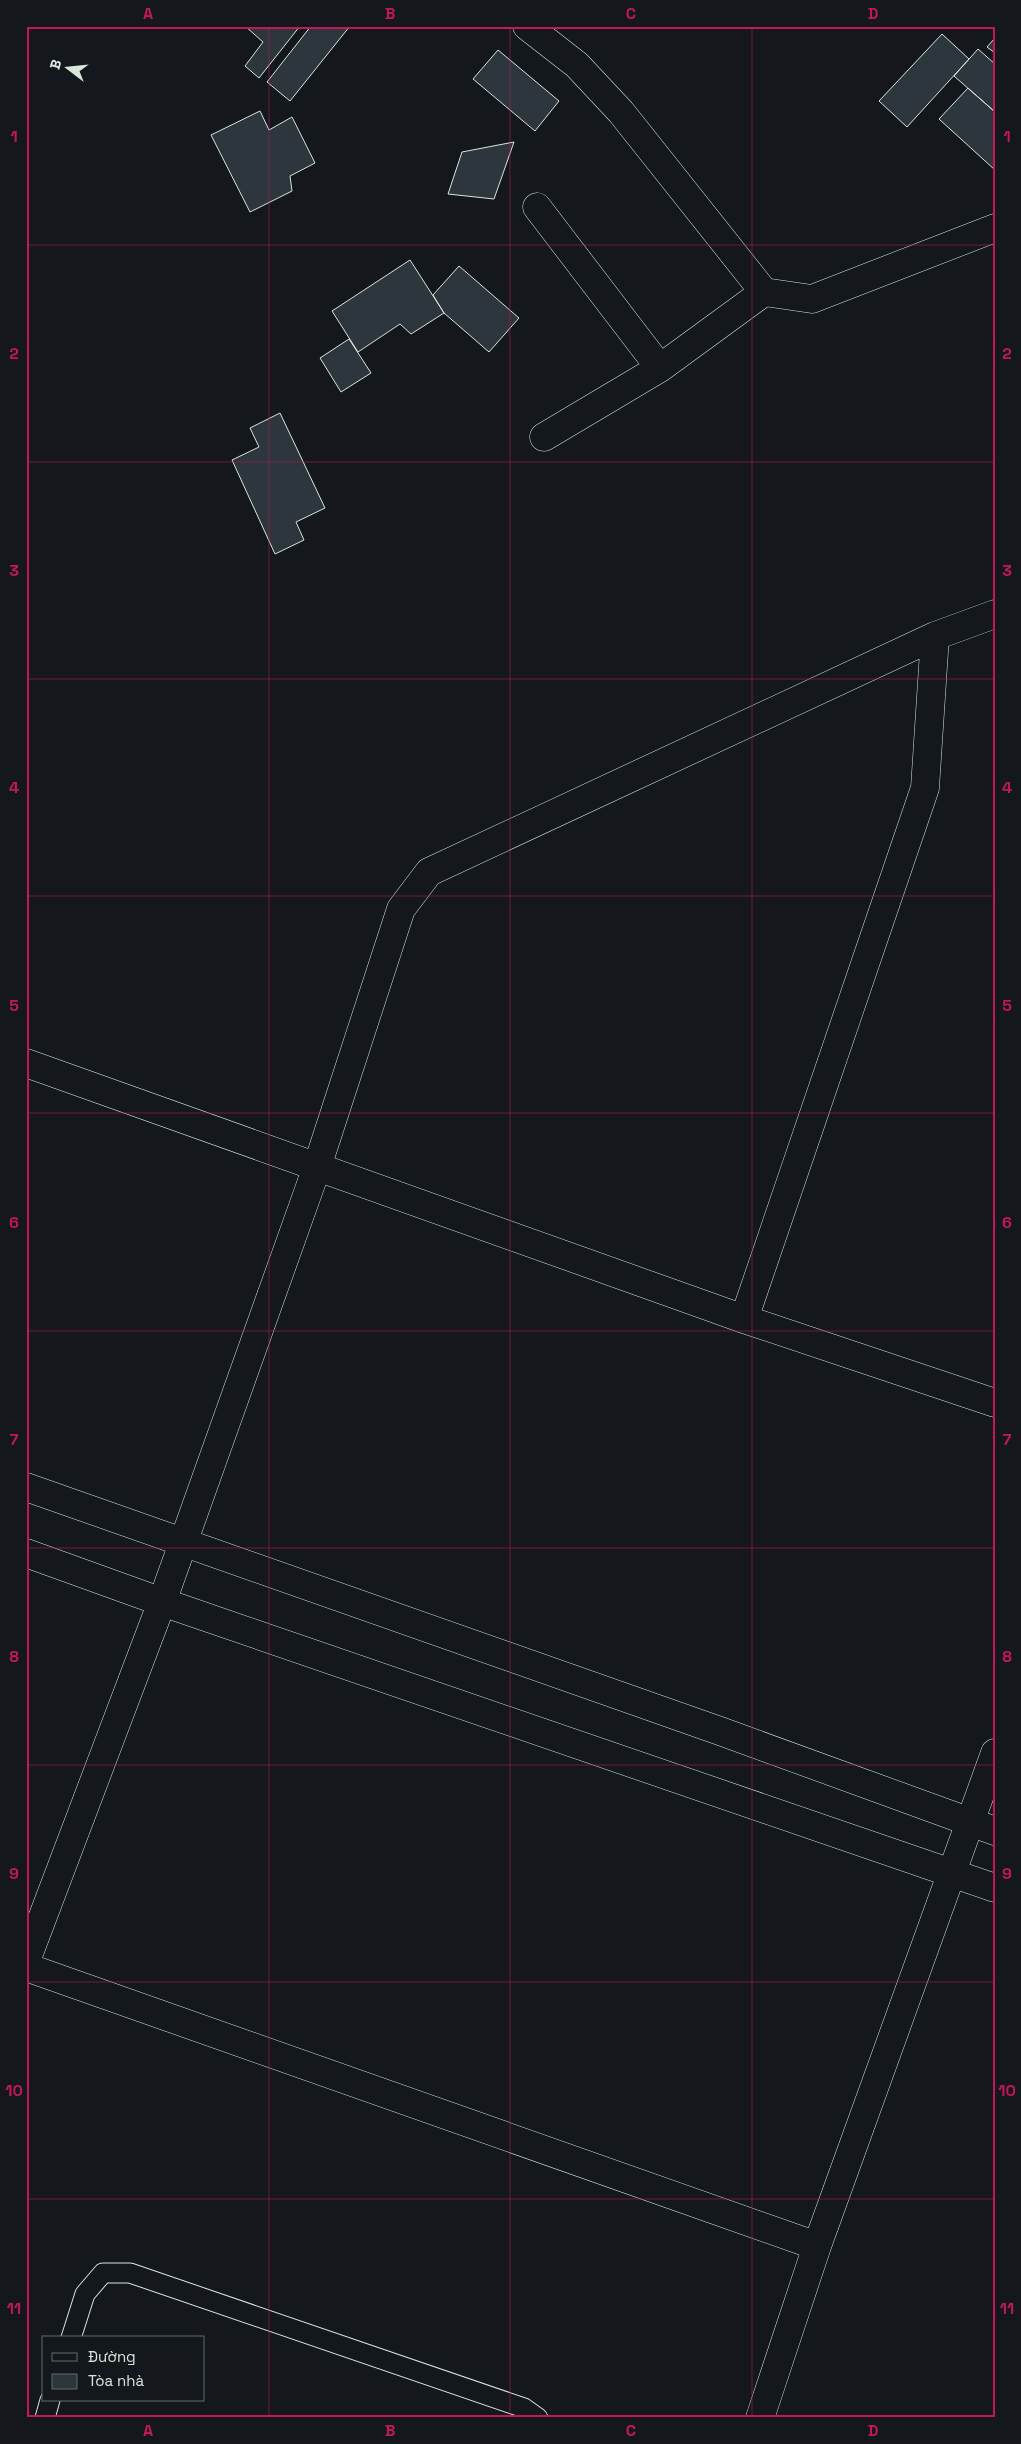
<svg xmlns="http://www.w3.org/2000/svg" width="1021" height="2444" font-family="'Space Grotesk',sans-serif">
	<rect width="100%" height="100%" fill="#14181c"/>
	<path fill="#2c363c" stroke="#d8e6dc" d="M300,26L259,78L245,66L263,42L245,26Z
		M311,26H350L290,101L267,82Z
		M942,34L969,59L907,127L879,101Z
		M995,38V53L987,47Z
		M978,49L995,64V112L954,76Z
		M498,50L559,101L535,131L473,79Z
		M968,88L995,112V170L939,119Z
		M260,111L269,130L292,117L315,163L290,176L292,191L250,212L211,135Z
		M514,142L494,199L448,194L462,152Z
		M410,260L444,313L411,334L400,324L358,352L332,311Z
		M459,266L519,318L489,352L444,313L433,295Z
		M349,339L371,373L341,392L320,358Z
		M280,413L325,508L296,522L304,540L275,554L232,460L259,447L250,428Z"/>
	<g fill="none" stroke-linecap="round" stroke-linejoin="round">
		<g stroke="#d8e6dc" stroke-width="21">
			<path id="lane" d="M71,2338L85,2294L103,2273H130L524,2408L538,2418
				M45,2418L50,2400"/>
		</g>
		<g stroke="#d8e6dc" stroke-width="29">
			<path id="street" d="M527,26L577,65L621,112L764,292
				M537,207L660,368
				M544,437L660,368L764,292L812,299L995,228
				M26,1063L744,1319L995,1403
				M744,1319L925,788L935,636
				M26,1487L720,1731L995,1831
				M26,1553L162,1602L995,1888
				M26,1961L162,1602L317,1167L401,909L429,872L935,636L995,614
				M26,1967L817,2246
				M760,2418L817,2246L995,1753"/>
		</g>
		<use href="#lane" stroke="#14181c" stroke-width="19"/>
		<use href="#street" stroke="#14181c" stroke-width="28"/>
	</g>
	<path fill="none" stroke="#c2185b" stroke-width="1" stroke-opacity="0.55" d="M269,26V2418M510,26V2418M752,26V2418M26,245H995M26,462H995M26,679H995M26,896H995M26,1113H995M26,1331H995M26,1548H995M26,1765H995M26,1982H995M26,2199H995"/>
	<rect width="1021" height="2444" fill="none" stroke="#14181c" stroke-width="55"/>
	<rect x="42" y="2336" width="162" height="65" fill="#14181c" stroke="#626a69"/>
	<rect x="52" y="2353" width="25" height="8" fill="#14181c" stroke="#626a69"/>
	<text x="88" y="2362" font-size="15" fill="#d8e6dc">Đường</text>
	<rect x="52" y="2374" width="25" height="15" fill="#2c363c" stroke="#626a69"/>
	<text x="88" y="2386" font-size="15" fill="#d8e6dc">Tòa nhà</text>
	<g transform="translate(68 68) rotate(286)" stroke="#14181c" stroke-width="4" paint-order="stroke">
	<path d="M0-4L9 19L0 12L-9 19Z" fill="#d8e6dc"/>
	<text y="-8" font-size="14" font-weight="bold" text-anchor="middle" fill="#d8e6dc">B</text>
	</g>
	<rect x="28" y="28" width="966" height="2388" fill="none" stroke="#c2185b" stroke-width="2"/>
	<g font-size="16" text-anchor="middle" font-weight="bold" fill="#c2185b">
		<text x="148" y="19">A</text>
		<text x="390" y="19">B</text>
		<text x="631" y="19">C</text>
		<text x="873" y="19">D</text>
		<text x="14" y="142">1</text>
		<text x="1007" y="142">1</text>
		<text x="14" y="359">2</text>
		<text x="1007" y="359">2</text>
		<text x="14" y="576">3</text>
		<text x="1007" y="576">3</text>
		<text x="14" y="793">4</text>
		<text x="1007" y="793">4</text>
		<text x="14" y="1011">5</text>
		<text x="1007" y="1011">5</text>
		<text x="14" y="1228">6</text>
		<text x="1007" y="1228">6</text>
		<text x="14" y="1445">7</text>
		<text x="1007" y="1445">7</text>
		<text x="14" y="1662">8</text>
		<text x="1007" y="1662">8</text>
		<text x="14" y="1879">9</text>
		<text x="1007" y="1879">9</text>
		<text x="14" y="2096">10</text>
		<text x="1007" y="2096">10</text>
		<text x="14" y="2314">11</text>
		<text x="1007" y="2314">11</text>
		<text x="148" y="2436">A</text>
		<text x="390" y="2436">B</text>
		<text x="631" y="2436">C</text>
		<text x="873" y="2436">D</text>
	</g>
</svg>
